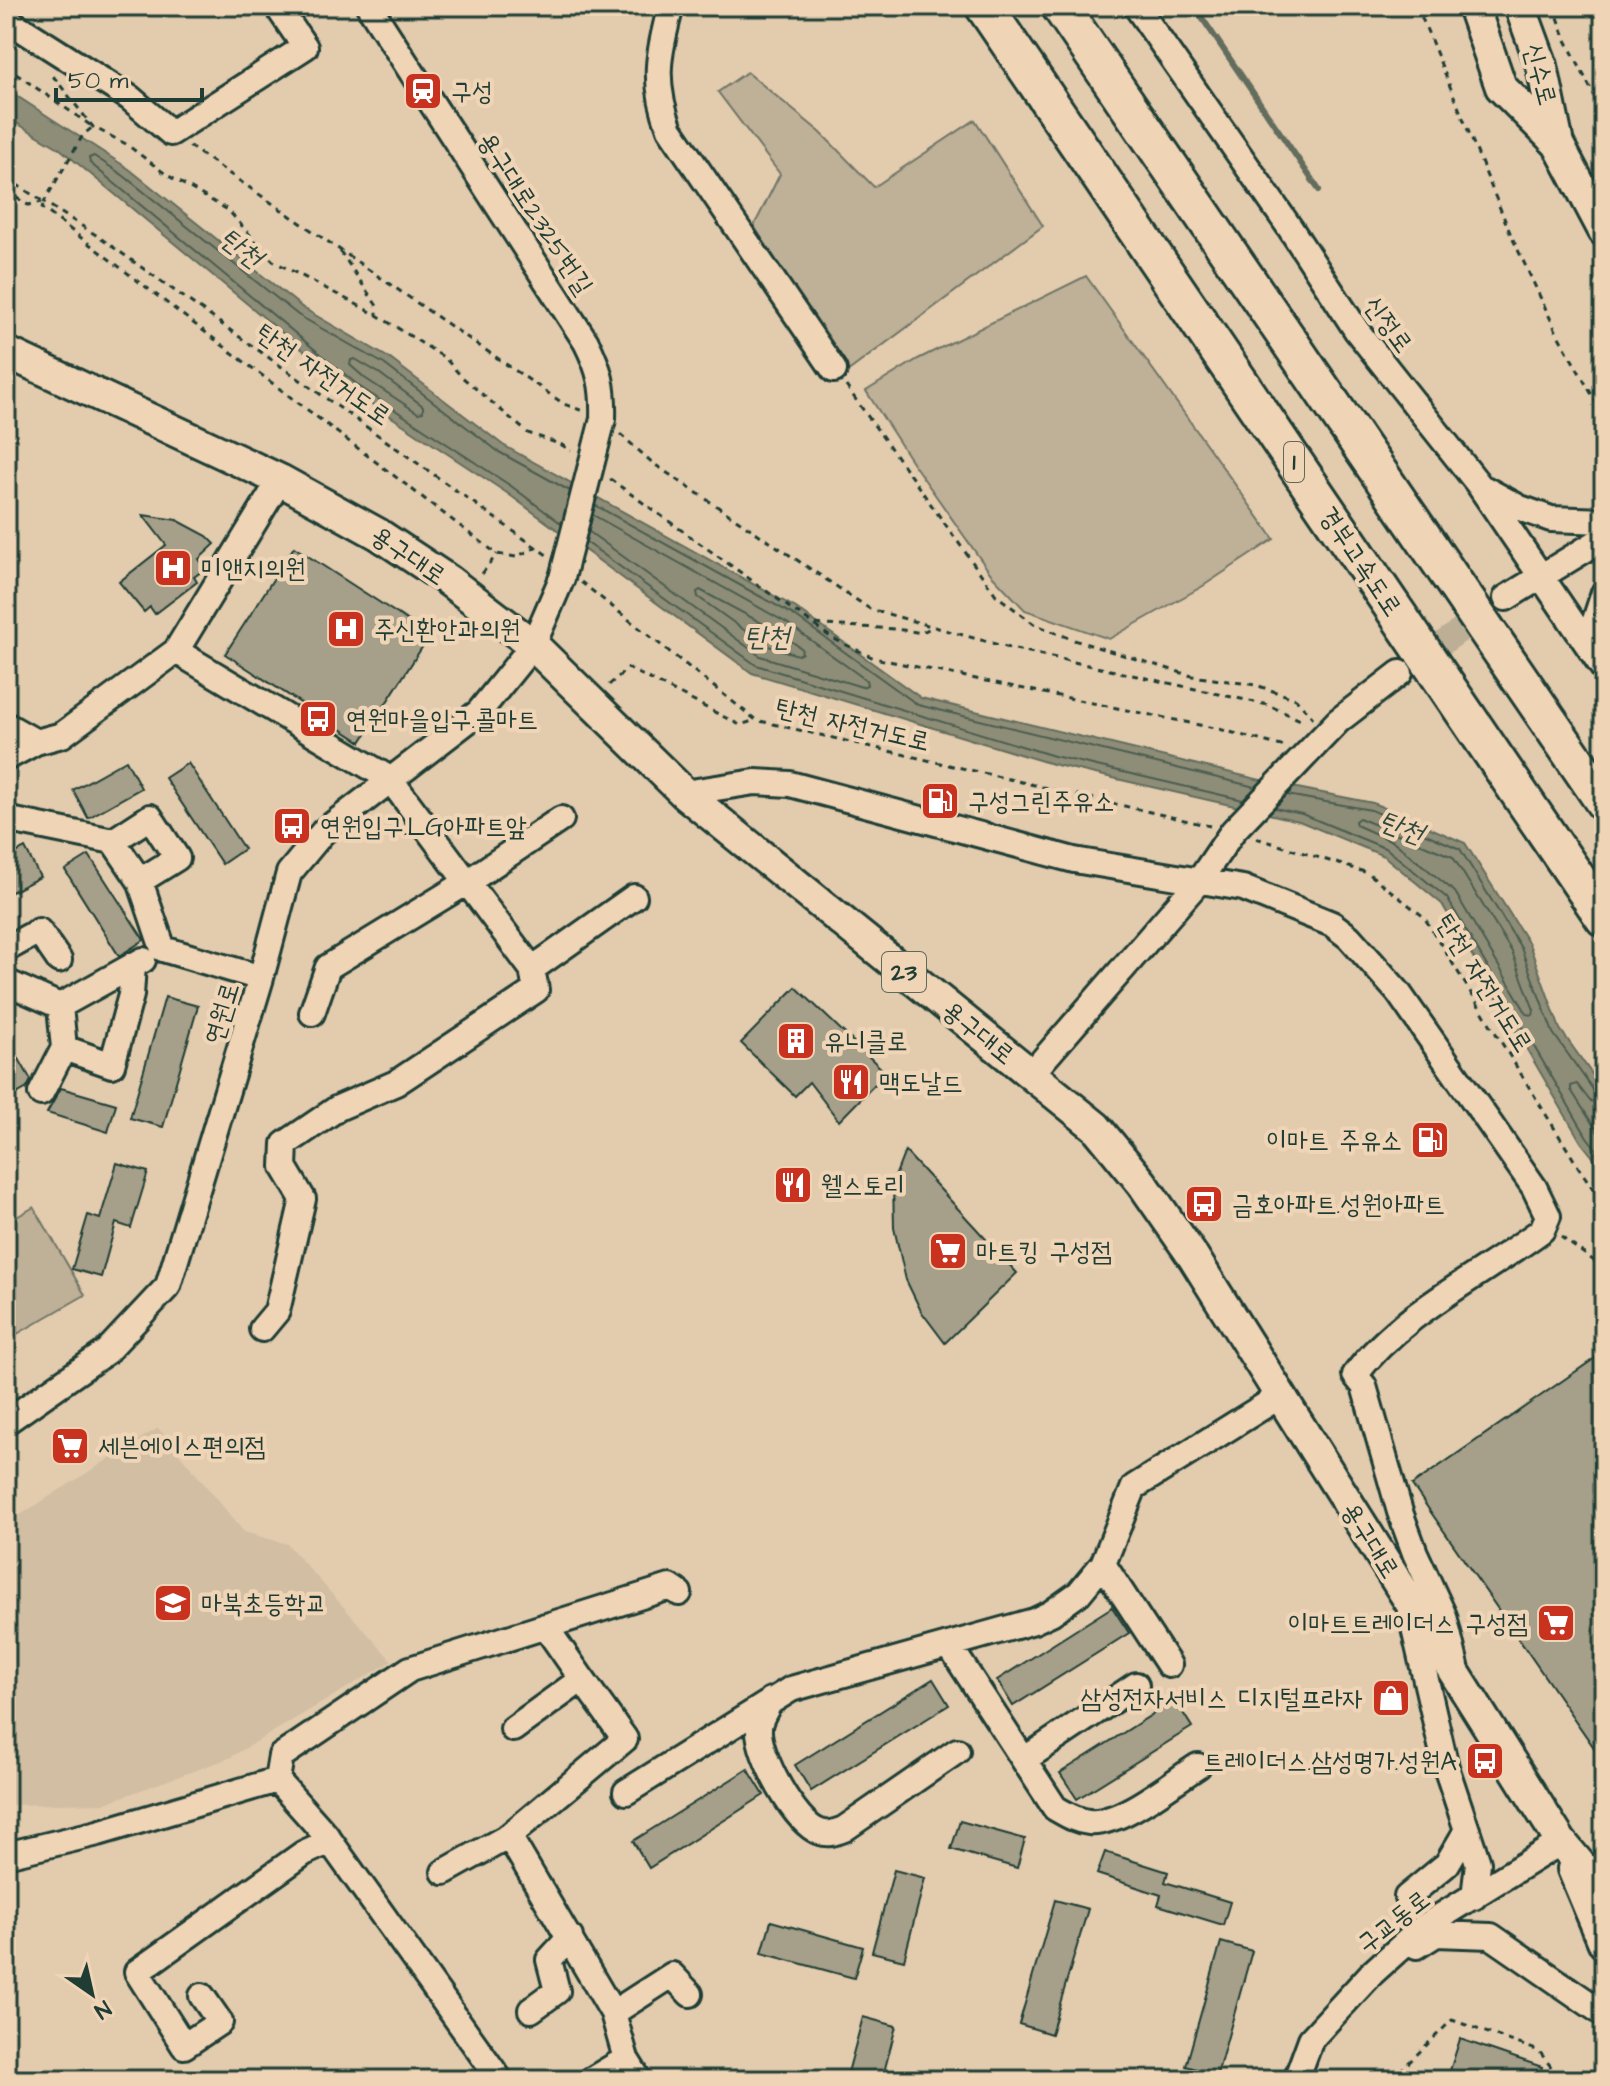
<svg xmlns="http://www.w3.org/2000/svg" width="1610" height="2086" font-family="'Architects Daughter','Poor Story',sans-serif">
	<rect width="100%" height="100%" fill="#e3cbae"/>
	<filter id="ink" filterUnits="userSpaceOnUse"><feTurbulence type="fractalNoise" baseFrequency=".0125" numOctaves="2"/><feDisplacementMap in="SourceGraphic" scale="16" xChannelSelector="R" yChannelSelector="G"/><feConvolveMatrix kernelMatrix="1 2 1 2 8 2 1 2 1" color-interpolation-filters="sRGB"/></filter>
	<g filter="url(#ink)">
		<path fill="#d1bea3" d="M158,1428L244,1532L287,1544L392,1661L229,1758L105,1803L6,1805V1524Z"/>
		<path fill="#bfb098" stroke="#6f7666" stroke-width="2" d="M747,72L820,132L874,187L975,120L1043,226L847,372L754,226L780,174L718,92Z
			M1086,276L1274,539L1203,586L1109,639L1025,610L991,574L912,462L866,391L918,359Z
			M34,1207L85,1295L17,1334L6,1316V1223Z"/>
		<path fill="#8e8d78" stroke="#626d5d" stroke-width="2" d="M6,89L129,169L303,308L389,358L503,445L796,608L921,698L1277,784L1373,803L1465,843L1529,944L1560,1029L1604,1091V1171L1581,1142L1442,904L1384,856L1299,821L1052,764L752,673L507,493L355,393L59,148L6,117Z"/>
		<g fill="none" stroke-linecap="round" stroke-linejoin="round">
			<path stroke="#4b5d4f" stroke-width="2" d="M355,359L379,373L423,406V412L418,413L366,379L350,365L351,360Z
				M595,505L792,614L918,705L1255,787
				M562,524L511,486L360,387L90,163L89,158L94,156L124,176L298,315L384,364L499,452L570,491
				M588,531L760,656L862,687L867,685L866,680L787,623L593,515
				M586,542L756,665L1054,756L1243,800
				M700,590L780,633L801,648L802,653L798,655L765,645L698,597L697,592Z
				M1287,795L1371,810L1460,849L1521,948L1553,1033L1594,1091L1604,1095
				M1275,808L1302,814L1387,849L1447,898L1587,1137L1604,1159
				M1359,818L1453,857L1512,952L1534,1010L1533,1015L1527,1014L1455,892L1394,842L1356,825L1355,821Z
				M1604,1105L1590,1101L1577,1084L1571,1086V1090L1604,1142"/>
			<path stroke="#626d5d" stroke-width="6" d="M1194,6L1319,190"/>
		</g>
		<path fill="#a69f89" stroke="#1f3d34" stroke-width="2" d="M143,515L177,520L207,536L215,544L199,559L206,568L194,577L197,582L155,614L150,607L144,612L119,582L166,545Z
			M294,547L430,635L361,742L225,654Z
			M126,760L141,788L88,818L73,790Z
			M188,763L244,849L222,864L165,778Z
			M25,848L40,877L6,895V858Z
			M89,855L144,940L119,956L65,870Z
			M796,987L886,1073L839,1121L809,1082L795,1096L741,1043Z
			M165,997L198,1006L163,1127L130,1118Z
			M6,1036L31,1080L27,1088L6,1100Z
			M61,1088L116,1104L108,1132L47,1113Z
			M905,1151L1017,1273L945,1343L921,1311L906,1280L894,1228L893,1182Z
			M117,1163L148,1172L131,1228L116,1223L101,1277L72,1269L88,1215L100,1219Z
			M1604,1352V1762L1412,1485Z
			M1112,1607L1129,1633L1013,1706L997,1680Z
			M933,1679L949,1705L811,1791L795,1765Z
			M1175,1700L1192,1727L1077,1799L1060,1773Z
			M748,1769L764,1795L649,1868L633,1841Z
			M960,1821L1025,1839L1017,1868L951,1849Z
			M1105,1852L1168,1872L1165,1882L1230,1902L1223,1925L1158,1905L1161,1895L1097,1874Z
			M894,1870L925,1878L904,1960L872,1952Z
			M1055,1900L1088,1909L1051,2034L1019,2024Z
			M771,1921L863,1947L854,1978L762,1953Z
			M1221,1942L1252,1951L1217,2075L1186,2066Z
			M863,2017L896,2026L882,2080H846Z
			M1460,2039L1542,2067L1538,2080H1447Z"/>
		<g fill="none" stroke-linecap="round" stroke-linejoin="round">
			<path stroke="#bcaf96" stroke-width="24" stroke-dasharray="24 12" stroke-linecap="butt" d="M1413,664L1506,598"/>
			<g stroke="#1f3d34" stroke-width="30">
				<path id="minor" d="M369,6L586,342C600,370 604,387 603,419
					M671,6C658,54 652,82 670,129L834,370
					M1136,6L1290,228L1357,331L1479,485L1604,669
					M6,19L130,98L171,133L305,47L277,6
					M1485,489L1520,508L1551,519L1604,521
					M1506,598L1604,538
					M1588,642L1604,593
					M176,651L390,779L532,969L536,990L396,1083L338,1108L285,1144L284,1167L303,1199L277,1311L262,1329
					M6,725L36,742L62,735L176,651L280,480
					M6,758L36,742
					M684,793L755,782L790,784L1074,860L1243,888L1332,924L1349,937L1398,992L1534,1187L1548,1216L1542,1230C1480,1276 1401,1313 1355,1375L1364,1386L1400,1512L1415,1553L1444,1616L1456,1666
					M6,827L15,821L113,841L140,881L163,949L261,978
					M113,841L150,817L177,858L140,881
					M6,949L39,931L59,960
					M532,969L634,897
					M6,982L60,1006L143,960
					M60,1006L64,1048L112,1065L131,995L133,965
					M312,1013L328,967L469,881L561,819
					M1031,1074L1199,881L1233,831L1338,721L1400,673
					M41,1093L64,1048
					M6,1422L106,1352L168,1286L261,978L289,873L323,832L479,712L533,645L562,578
					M1103,1564L1169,1665
					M1410,1611L1446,1767L1478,1863L1474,1897
					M949,1645L1055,1808C1066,1814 1076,1821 1089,1822C1121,1825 1171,1783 1198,1766
					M582,1679L625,1739L509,1836L613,2013
					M771,1700C767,1708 759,1719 759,1728C757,1754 795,1824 820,1832C829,1835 836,1832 844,1829L957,1751
					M513,1729L582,1679L545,1626
					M1025,1759L1136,1685
					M277,1780L281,1756L410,1669L670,1587L679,1593
					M626,1792L791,1689L1034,1621L1051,1613L1079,1593L1103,1564L1134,1487L1280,1396
					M6,1855L98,1833L277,1780L325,1834L500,2080
					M444,1872L509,1836
					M1407,1897L1447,1864L1467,1830
					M1417,1946L1436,1934L1491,1936L1604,2014
					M202,1996L220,2022L184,2046L137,1972L304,1853L330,1841
					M531,2010L557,1991L549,1960L570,1937
					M626,2059L639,2080
					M591,2080L626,2059L613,2013L672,1975L690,1994
					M1296,2080L1311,2039L1371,1974L1423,1927L1561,1842"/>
			</g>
			<g stroke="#1f3d34" stroke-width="36">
				<path id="major" d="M1473,6L1501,87L1558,144
					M1520,6L1542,66L1558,144L1604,231
					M6,352L280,480L378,534L449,581L533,645L684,793L1096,1127L1142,1183L1194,1258L1561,1842L1604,1893
					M1573,1869L1604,1943"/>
			</g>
			<g stroke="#1f3d34" stroke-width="42">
				<path id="highway" d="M984,6L1604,918
					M1060,6L1604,802"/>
			</g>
			<path stroke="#1f3d34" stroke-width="3" stroke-dasharray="6 6" stroke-linecap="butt" d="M1417,6L1511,235L1558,335L1604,416
				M1554,6L1566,40L1604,115
				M6,67L93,127L83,135L44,202L96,235L547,555
				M53,76L93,127L126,144L167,175L228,210L273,261L377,315L445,358L462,377L528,433L562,445L571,451
				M189,146L564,404L583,411
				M6,178L44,202L42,208L497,554L516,557L537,547
				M6,191L28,205L42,202
				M340,251L377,306V315
				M846,386L996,595L1034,624L1074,640L1192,676L1256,685L1296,699L1313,718
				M620,434L654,464L870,609L1006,647L1268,705L1305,722
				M610,479L832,638L874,658L1219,729L1285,747
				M482,574L497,554
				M581,582L756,720L1210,826
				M816,624C852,628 886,626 921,633L934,626
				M609,685L628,668L740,725L756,720
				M1256,838L1368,873L1424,917L1579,1168L1604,1205
				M1561,1237L1604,1268
				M1391,2080L1452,2020L1539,2051L1561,2080"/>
			<use href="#minor" stroke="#f0d4b6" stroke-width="24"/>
			<use href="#major" stroke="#f0d4b6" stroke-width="30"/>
			<use href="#highway" stroke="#f0d4b6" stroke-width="36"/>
			<g stroke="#1f3d34" stroke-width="30" stroke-linecap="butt">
				<path id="minor-bridge" d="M562,578L603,419"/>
			</g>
			<use href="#minor-bridge" stroke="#f0d4b6" stroke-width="24"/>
		</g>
	</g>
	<defs>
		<g id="station-square" transform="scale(2)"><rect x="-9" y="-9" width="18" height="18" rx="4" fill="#c8321e" stroke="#f0d4b6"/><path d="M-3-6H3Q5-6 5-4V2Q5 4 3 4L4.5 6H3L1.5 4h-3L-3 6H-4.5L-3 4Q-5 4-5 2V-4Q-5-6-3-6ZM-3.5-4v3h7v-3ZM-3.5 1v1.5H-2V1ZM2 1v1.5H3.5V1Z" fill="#fff"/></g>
		<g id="hospital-square" transform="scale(2)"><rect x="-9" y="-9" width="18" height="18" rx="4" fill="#c8321e" stroke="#f0d4b6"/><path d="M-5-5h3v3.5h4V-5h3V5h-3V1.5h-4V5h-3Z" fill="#fff"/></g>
		<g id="bus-square" transform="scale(2)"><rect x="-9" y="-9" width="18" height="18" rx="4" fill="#c8321e" stroke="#f0d4b6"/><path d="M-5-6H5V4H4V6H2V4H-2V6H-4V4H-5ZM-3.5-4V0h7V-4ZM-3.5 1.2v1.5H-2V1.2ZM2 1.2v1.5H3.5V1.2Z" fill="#fff"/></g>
		<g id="fuel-square" transform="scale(2)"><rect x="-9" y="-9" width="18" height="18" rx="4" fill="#c8321e" stroke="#f0d4b6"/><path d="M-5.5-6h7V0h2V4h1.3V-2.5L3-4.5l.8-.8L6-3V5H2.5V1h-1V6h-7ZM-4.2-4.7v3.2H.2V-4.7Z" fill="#fff"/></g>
		<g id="building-square" transform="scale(2)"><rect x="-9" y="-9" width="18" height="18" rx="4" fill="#c8321e" stroke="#f0d4b6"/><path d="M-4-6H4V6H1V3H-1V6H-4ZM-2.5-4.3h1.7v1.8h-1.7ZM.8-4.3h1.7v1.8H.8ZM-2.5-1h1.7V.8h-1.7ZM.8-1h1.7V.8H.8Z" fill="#fff"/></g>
		<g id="restaurant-square" transform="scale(2)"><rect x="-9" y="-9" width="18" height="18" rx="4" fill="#c8321e" stroke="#f0d4b6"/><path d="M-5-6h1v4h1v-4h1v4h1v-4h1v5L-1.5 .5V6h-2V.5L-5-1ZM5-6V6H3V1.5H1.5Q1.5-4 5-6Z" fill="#fff"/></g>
		<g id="supermarket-square" transform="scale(2)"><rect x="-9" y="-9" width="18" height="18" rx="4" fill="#c8321e" stroke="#f0d4b6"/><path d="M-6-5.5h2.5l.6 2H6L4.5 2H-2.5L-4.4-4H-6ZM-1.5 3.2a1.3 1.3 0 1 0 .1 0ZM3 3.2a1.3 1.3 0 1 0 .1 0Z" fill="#fff"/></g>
		<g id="school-square" transform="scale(2)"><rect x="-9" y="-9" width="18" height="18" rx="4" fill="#c8321e" stroke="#f0d4b6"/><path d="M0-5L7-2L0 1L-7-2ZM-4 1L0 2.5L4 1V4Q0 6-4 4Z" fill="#fff"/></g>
		<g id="shop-square" transform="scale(2)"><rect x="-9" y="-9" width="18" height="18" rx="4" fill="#c8321e" stroke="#f0d4b6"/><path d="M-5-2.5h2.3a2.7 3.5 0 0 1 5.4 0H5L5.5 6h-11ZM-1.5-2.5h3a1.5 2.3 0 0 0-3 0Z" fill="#fff"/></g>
	</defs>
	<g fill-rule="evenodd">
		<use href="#station-square" x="423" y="91"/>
		<use href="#hospital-square" x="173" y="568"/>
		<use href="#hospital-square" x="346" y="629"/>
		<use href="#bus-square" x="318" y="719"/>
		<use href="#fuel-square" x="940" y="801"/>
		<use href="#bus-square" x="292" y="826"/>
		<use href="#building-square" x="796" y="1041"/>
		<use href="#restaurant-square" x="851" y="1082"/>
		<use href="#fuel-square" x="1430" y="1140"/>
		<use href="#restaurant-square" x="793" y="1185"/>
		<use href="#bus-square" x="1204" y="1204"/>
		<use href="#supermarket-square" x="948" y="1251"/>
		<use href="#supermarket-square" x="70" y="1446"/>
		<use href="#school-square" x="173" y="1603"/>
		<use href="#supermarket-square" x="1556" y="1623"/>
		<use href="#shop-square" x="1391" y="1698"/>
		<use href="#bus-square" x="1485" y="1761"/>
	</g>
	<g text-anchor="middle" stroke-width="8" stroke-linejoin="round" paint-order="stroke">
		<g fill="#f0d4b6" stroke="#5e6a5b" stroke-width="2">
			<rect x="1284" y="442" width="20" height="40" rx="6"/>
			<rect x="882" y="952" width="44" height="40" rx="6"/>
		</g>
		<g font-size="24" font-weight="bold" fill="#1f3d34">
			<text x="1294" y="470">1</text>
			<text x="904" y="980">23</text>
		</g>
		<g font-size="26" fill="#1f3d34" stroke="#f0d4b6">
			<text transform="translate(1541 74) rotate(75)" y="9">신수로</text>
			<text transform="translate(536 213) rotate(57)" y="9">용구대로2325번길</text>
			<text transform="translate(1389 324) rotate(54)" y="9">신정로</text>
			<text transform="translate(324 374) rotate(35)" y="9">탄천 자전거도로</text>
			<text transform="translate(409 555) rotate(34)" y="9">용구대로</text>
			<text transform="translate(1361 561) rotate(56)" y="9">경부고속도로</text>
			<text transform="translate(853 724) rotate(13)" y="9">탄천 자전거도로</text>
			<text transform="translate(1485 983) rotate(58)" y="9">탄천 자전거도로</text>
			<text transform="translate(221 1013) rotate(-73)" y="9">연원로</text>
			<text transform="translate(979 1032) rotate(39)" y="9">용구대로</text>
			<text transform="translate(1371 1540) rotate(58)" y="9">용구대로</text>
			<text transform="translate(1393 1921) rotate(-38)" y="9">구교동로</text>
		</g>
		<g font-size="26" fill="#1f3d34" stroke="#f0d4b6" text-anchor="start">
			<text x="451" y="100">구성</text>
			<text x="201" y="577">미앤지의원</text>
			<text x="374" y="638">주신환안과의원</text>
			<text x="346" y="728">연원마을입구.콜마트</text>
			<text x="968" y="810">구성그린주유소</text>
			<text x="320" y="835">연원입구.LG아파트앞</text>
			<text x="824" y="1050">유니클로</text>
			<text x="879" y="1091">맥도날드</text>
			<text x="1402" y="1149" text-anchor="end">이마트 주유소</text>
			<text x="821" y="1194">웰스토리</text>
			<text x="1232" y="1213">금호아파트.성원아파트</text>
			<text x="976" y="1260">마트킹 구성점</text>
			<text x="98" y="1455">세븐에이스편의점</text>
			<text x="201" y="1612">마북초등학교</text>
			<text x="1528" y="1632" text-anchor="end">이마트트레이더스 구성점</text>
			<text x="1363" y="1707" text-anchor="end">삼성전자서비스 디지털프라자</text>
			<text x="1457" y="1770" text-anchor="end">트레이더스.삼성명가.성원A</text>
		</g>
		<g font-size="28" font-style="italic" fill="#30493e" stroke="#f0d4b6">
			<text transform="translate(242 247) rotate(37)" y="10">탄천</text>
			<text x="767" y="646">탄천</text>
			<text transform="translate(1402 826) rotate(20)" y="10">탄천</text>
		</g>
	</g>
	<rect width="1610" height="2086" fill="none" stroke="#f0d4b6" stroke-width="32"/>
	<rect x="16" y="16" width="1578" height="2054" fill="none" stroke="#1f3d34" stroke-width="3" filter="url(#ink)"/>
	<g transform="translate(92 1994) rotate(146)" stroke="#f0d4b6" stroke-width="6" paint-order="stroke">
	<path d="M0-6L14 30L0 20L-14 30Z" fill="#1f3d34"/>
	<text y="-12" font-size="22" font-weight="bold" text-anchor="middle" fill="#1f3d34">N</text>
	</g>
	<path d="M56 88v12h146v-12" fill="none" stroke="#1f3d34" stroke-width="4"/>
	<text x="68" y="88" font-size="24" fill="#1f3d34" stroke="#f0d4b6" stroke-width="6" paint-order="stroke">50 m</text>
</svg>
